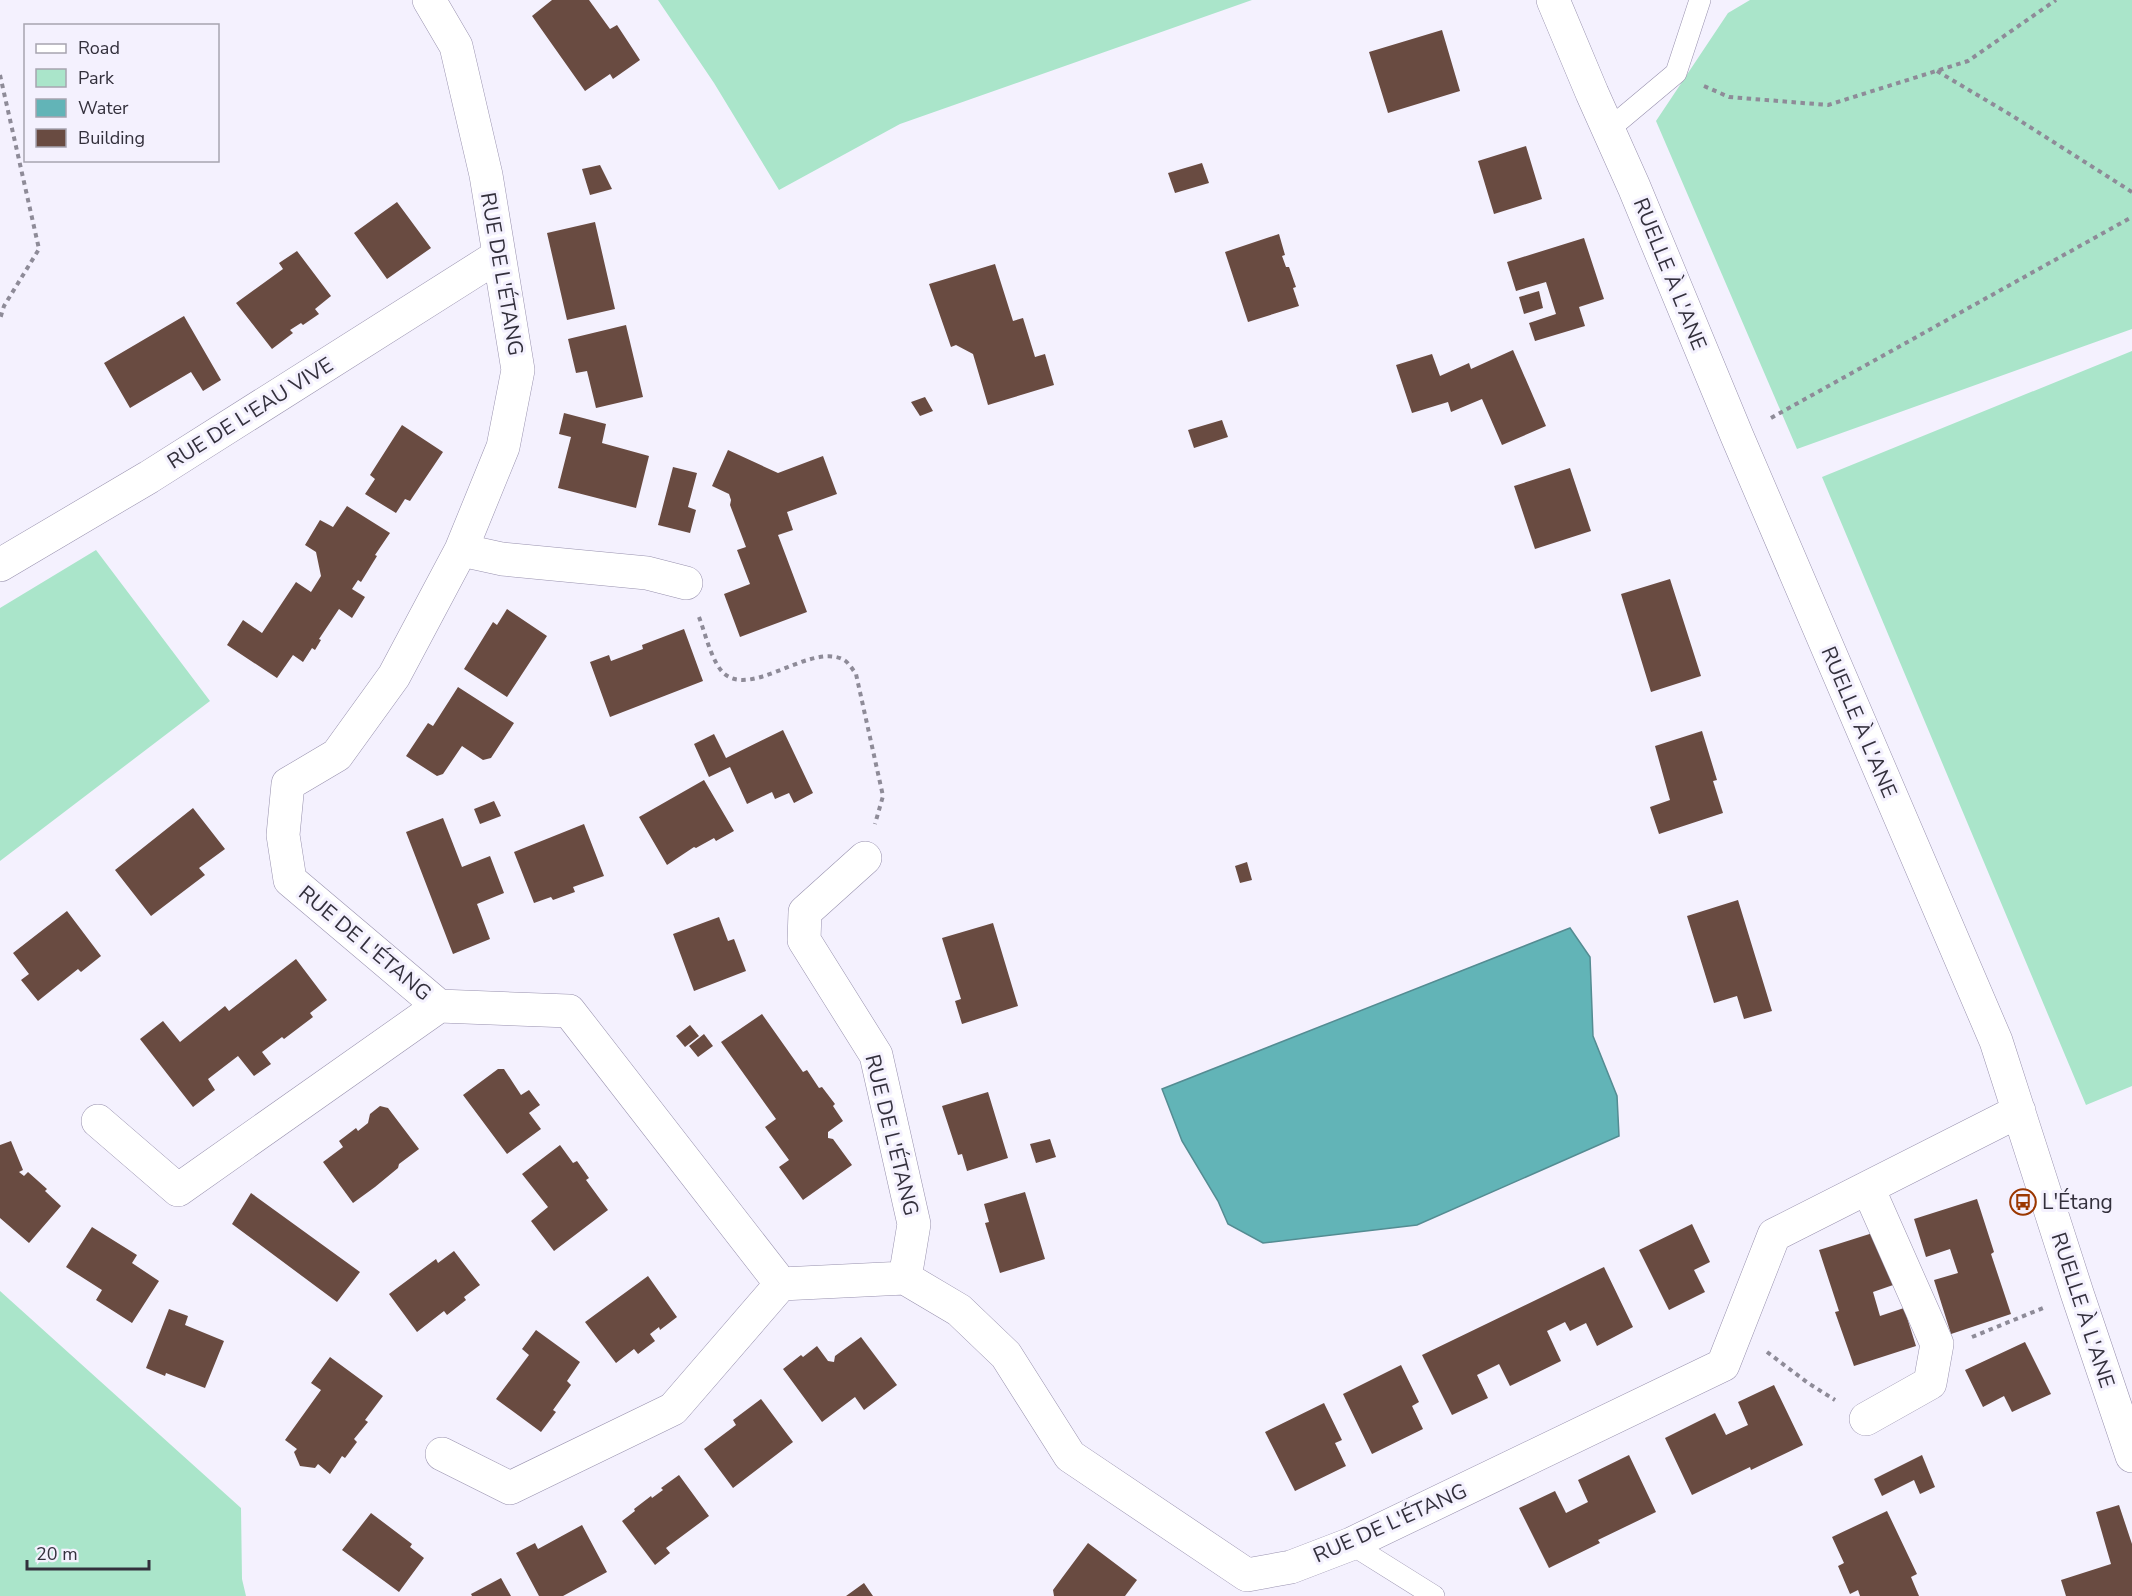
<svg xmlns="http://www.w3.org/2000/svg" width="2132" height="1596" font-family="'Nunito Sans',sans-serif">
	<rect width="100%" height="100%" fill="#f4f1fe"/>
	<path fill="#aae5ca" d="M658,0H1252L900,124L779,190L714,83Z
		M1750,0H2132V329L1797,449L1656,121L1728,13Z
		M2132,351V1086L2086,1105L1822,477Z
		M96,550L210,701L0,861V608Z
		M0,1291L241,1508L242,1579L246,1596H0Z"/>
	<path fill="#62b4b7" stroke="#548c92" stroke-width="1.5" d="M1570,928L1590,957L1593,1036L1617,1096L1619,1136L1417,1225L1263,1243L1228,1224L1218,1201L1182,1141L1162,1089Z"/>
	<path fill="#694b41" d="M552,0H589L610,29L617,25L640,60L613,79L610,74L585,91L532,16Z
		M1442,30L1460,91L1388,113L1369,52Z
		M1526,146L1542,199L1494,214L1478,161Z
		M1202,163L1209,183L1175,193L1168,173Z
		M600,165L612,189L590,195L582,169Z
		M397,202L431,248L387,279L354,233Z
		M595,222L615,309L567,320L547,233Z
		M1279,234L1285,255L1282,256L1286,267H1289L1296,287L1293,288L1299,306L1248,322L1225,252Z
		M1584,238L1604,299L1579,307L1585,326L1535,341L1529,323L1556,314L1546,282L1516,291L1507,262Z
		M297,251L331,296L315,309L319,314L303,325L301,323L290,330L293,333L272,349L236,303L283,269L279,263Z
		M995,264L1013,321L1023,318L1035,357L1045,354L1054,385L988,405L973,354L956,345L951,347L929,284Z
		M1539,291L1543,308L1524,314L1519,297Z
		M184,316L221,380L203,391L191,372L130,408L104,363Z
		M626,325L643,397L596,408L587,371L576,373L568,339Z
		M1513,350L1546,426L1502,445L1482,399L1451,412L1448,402L1412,413L1396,365L1432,354L1440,376L1469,363L1471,369Z
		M925,397L933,411L920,416L911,402Z
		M564,413L606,424L602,443L649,456L636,508L558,488L571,437L559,434Z
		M1222,420L1228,437L1194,448L1188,430Z
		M402,425L443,452L410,501L405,499L396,513L365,494L375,479L370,475Z
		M728,450L778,473L823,456L837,494L787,512L793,530L778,535L807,612L740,637L724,594L750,584L737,550L746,547L730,505L731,500L729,494L712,486Z
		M673,467L697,473L688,507L696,510L690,533L658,525Z
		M1570,468L1591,531L1535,549L1514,486Z
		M347,506L390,533L375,555L377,556L361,582L358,580L352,589L365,597L352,618L339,609L319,639L321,640L315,650L312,648L303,662L293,655L277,678L227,645L243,620L262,633L296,582L311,592L321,576L316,552L305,545L320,520L333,527Z
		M1670,579L1701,676L1651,692L1621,594Z
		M507,609L547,636L507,697L464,669L493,622L497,625Z
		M684,629L703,681L610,717L590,662L609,655L611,661L643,649L642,645Z
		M458,687L514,723L491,758L483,760L462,746L443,774L437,776L406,756L428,723L433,726Z
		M783,730L813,793L794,803L789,793L775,799L772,792L747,804L730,767L709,777L694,744L714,734L726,758Z
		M1702,731L1717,780L1713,781L1723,813L1659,834L1650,807L1670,800L1655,746Z
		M704,780L734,831L716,841L714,838L696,848L694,847L667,865L639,817Z
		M494,801L501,816L480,824L474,809Z
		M193,808L225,849L199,868L205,875L151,916L115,870Z
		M443,818L462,867L490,856L504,893L477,904L490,939L453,954L406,832Z
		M584,824L604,876L573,887L575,892L553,900L551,897L534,903L514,852Z
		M1247,862L1252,880L1240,883L1235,866Z
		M1738,900L1772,1011L1744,1019L1737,996L1714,1003L1687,916Z
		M67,911L101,956L81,972L78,969L38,1001L21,980L29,974L13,953Z
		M719,917L728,941L734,939L746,971L694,991L673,934Z
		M993,923L1018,1006L962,1024L955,1001L961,999L942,938Z
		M296,959L327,1000L310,1013L313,1017L284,1039L282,1037L262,1052L271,1064L254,1076L238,1056L208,1079L215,1090L193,1107L140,1039L163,1021L180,1042L225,1006L229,1011Z
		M762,1014L803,1072L807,1070L819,1088L822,1087L835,1104L833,1106L843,1121L828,1132V1138L833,1139L852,1165L803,1200L779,1167L789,1160L765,1127L776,1119L721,1042Z
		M690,1025L699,1036L685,1047L676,1036Z
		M704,1034L713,1046L698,1057L689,1046Z
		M498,1069H504L521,1095L529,1090L540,1105L529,1113L541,1129L507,1154L463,1095Z
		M988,1092L1008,1158L967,1171L962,1154L958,1155L942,1106Z
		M380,1106L388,1108L419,1149L399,1164L398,1168L375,1187L353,1203L323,1162L343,1147L339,1141L356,1128L358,1131L368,1123L370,1114Z
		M1050,1139L1056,1157L1036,1163L1030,1144Z
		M11,1141L23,1170L19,1172L24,1176L28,1172L47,1189L45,1191L61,1206L29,1243L0,1218V1145Z
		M560,1145L573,1163L577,1161L589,1178L586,1180L608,1210L554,1251L531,1221L548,1207L522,1174Z
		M1025,1192L1045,1259L1000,1273L985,1223L989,1222L984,1204Z
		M251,1193L360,1272L337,1302L232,1224Z
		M1977,1199L1994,1252L1991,1254L2011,1314L1951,1334L1934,1280L1958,1273L1950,1249L1926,1257L1914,1219Z
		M1692,1224L1710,1262L1694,1270L1705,1292L1669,1310L1639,1250Z
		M92,1227L137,1255L132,1263L159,1281L132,1323L96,1300L102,1290L66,1267Z
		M1879,1231L1896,1284L1873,1292L1880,1316L1904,1308L1916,1346L1854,1366L1835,1312L1839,1311L1819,1250Z
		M454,1251L480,1285L464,1297L466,1300L447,1315L444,1311L417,1332L389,1294L436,1259L438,1263Z
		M1604,1267L1633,1327L1597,1346L1586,1323L1570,1331L1565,1322L1547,1331L1561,1361L1510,1386L1499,1364L1477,1375L1488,1398L1452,1415L1422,1355Z
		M648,1276L677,1317L660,1330L659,1327L650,1334L655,1341L638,1354L634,1349L616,1363L585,1322Z
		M169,1309L188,1316L185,1325L224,1341L205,1388L166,1373L165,1376L146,1368Z
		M536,1330L580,1362L567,1381L571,1385L553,1410L556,1412L541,1432L496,1399L529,1355L522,1349Z
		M861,1337L897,1385L864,1410L855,1397L822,1422L783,1369L801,1355L803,1357L817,1346L828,1361L834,1362L835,1356Z
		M2025,1342L2051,1394L2012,1412L2004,1396L1983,1407L1965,1370Z
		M330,1357L383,1396L365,1420L368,1422L354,1439L357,1442L345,1458L342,1456L330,1474L318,1464L315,1468L300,1466L294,1452L297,1449L285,1440L321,1390L311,1383Z
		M1401,1365L1419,1402L1412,1406L1423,1429L1372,1454L1343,1394Z
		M1774,1385L1803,1445L1751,1470L1750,1467L1692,1495L1665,1438L1715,1413L1726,1435L1748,1425L1738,1402Z
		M761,1399L793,1442L733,1488L704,1449L736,1425L733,1420Z
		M1324,1403L1342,1440L1335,1443L1346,1466L1295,1491L1265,1432Z
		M1629,1455L1656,1512L1598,1540L1600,1543L1549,1568L1519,1508L1555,1491L1566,1513L1588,1502L1578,1480Z
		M1922,1455L1935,1487L1920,1494L1914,1480L1882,1496L1874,1479Z
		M679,1475L709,1516L666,1548L670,1553L655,1565L622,1521L635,1511L634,1509L651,1496L652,1498L663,1490L661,1488Z
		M2119,1505L2132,1544V1596H2066L2061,1580L2111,1564L2096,1512Z
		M1887,1511L1917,1574L1911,1577L1919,1596H1860L1858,1590L1850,1594L1838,1566L1844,1563L1832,1537Z
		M371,1513L412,1544L410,1547L424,1558L399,1592L342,1550Z
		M582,1525L607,1572L563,1596H539L516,1553L535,1543L538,1549Z
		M1088,1543L1137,1580L1125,1596H1054L1053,1590Z
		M501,1578L511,1596H472L471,1594Z
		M864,1583L873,1596H846Z"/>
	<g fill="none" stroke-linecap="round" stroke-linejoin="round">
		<g stroke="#9891ae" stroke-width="22">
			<path id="lane" d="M1608,130L1676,73L1700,0
				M1351,1544L1434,1596"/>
		</g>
		<g stroke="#9891ae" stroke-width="34">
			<path id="street" d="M429,0L456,46L486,175L518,370L503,447L461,550L394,676L337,755L288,784L283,835L290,880L439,1006
				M1553,0L1592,93L1634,187L1737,436L1996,1041L2077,1293L2132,1456
				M461,550L502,559L647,573L686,583
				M0,565L149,477L498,256
				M865,858L805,912L804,940L876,1055L914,1224L905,1278
				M98,1121L178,1190L439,1006L569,1011L781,1284
				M1866,1419L1930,1383L1937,1344L1868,1188
				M442,1454L510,1488L673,1409L781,1284L905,1278L959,1310L1006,1355L1070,1456L1247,1575L1291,1567L1351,1544L1723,1365L1774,1235L2019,1111"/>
		</g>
		<path stroke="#8e8b98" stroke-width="4" stroke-dasharray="4.5 4.5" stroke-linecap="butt" d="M1937,71L2011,115L2132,192
			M0,75L39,249L4,306L0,319
			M1704,86L1729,97L1828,105L1968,61L2056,0
			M1771,418L2132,217
			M699,617C705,633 709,651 718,666C743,708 809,640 844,660C848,662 853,670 856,674L883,796L875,824
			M1972,1337L2043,1308
			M1767,1352L1808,1383L1835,1400"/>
		<use href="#lane" stroke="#fff" stroke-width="21"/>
		<use href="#street" stroke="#fff" stroke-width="33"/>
	</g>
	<defs>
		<g id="bus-ring" transform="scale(1.35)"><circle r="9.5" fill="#f4f1fe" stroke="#9b3700" stroke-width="1.5"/><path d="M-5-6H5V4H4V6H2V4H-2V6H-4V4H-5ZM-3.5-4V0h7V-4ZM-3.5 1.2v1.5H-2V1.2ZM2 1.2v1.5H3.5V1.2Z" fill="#9b3700"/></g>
	</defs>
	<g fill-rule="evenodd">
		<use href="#bus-ring" x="2023" y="1202"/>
	</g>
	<g text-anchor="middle" stroke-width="6" stroke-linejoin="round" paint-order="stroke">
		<g font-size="21" fill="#33303c" stroke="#f4f1fe">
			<text transform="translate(502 274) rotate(80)" y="7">RUE DE L'ÉTANG</text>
			<text transform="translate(1670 274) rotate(68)" y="7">RUELLE À L'ANE</text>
			<text transform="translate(250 413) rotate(-32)" y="7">RUE DE L'EAU VIVE</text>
			<text transform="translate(1859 722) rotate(67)" y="7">RUELLE À L'ANE</text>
			<text transform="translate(365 943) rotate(40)" y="7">RUE DE L'ÉTANG</text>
			<text transform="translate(892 1135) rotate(76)" y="7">RUE DE L'ÉTANG</text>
			<text transform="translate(2083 1310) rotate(72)" y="7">RUELLE À L'ANE</text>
			<text transform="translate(1390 1523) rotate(-24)" y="7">RUE DE L'ÉTANG</text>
		</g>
		<g font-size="21" fill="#33303c" stroke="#f4f1fe" text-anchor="start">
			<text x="2042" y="1209">L'Étang</text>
		</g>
	</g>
	<rect x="24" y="24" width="195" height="138" fill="#f4f1fe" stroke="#a7a4b0" stroke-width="1.5"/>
	<rect x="36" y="44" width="30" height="9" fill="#ffffff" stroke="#a7a4b0" stroke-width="1.5"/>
	<text x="78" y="54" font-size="18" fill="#33303c">Road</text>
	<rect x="36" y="69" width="30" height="18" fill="#aae5ca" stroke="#a7a4b0" stroke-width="1.5"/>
	<text x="78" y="84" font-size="18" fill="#33303c">Park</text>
	<rect x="36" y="99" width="30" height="18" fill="#62b4b7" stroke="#a7a4b0" stroke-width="1.5"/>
	<text x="78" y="114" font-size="18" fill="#33303c">Water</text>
	<rect x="36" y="129" width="30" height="18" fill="#694b41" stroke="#a7a4b0" stroke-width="1.5"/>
	<text x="78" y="144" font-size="18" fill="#33303c">Building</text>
	<path d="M27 1560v9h122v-9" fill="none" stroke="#33303c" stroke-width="3"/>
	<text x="36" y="1560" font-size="18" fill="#33303c" stroke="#f4f1fe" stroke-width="4.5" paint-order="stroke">20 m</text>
</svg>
